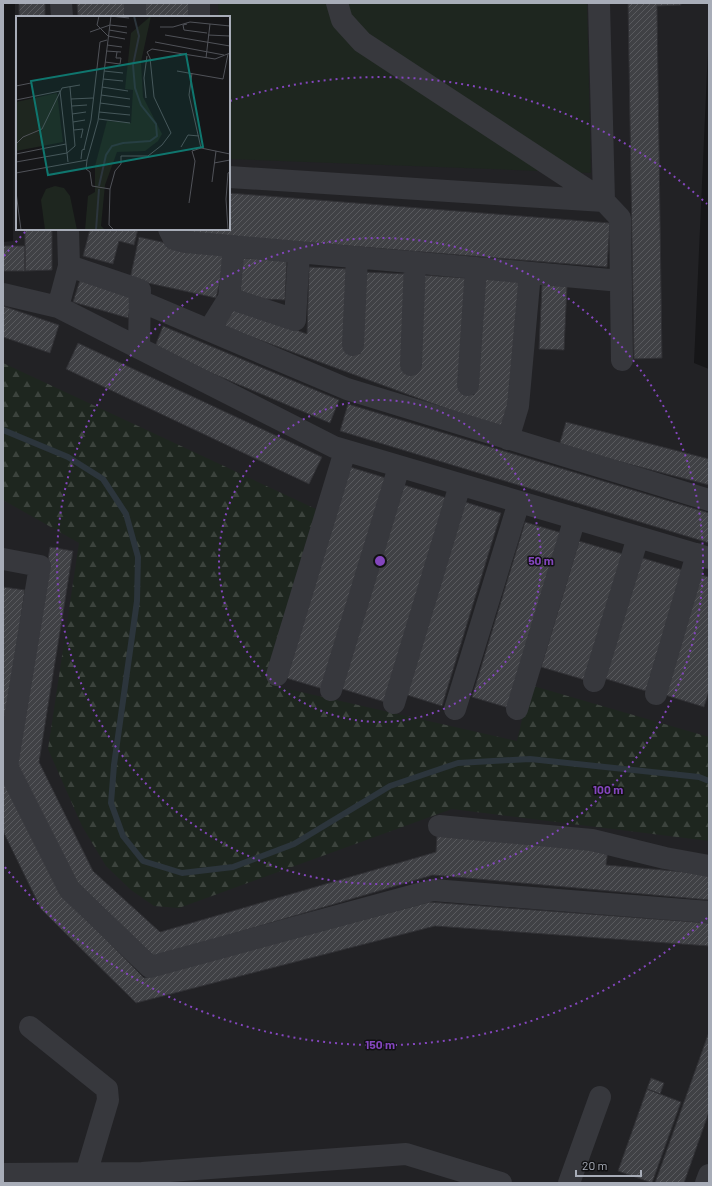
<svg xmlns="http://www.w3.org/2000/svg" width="712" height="1186" font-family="Barlow,sans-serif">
	<defs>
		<pattern id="forest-firs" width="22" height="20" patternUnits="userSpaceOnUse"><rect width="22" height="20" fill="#1e261f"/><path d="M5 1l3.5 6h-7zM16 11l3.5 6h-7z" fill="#3c433d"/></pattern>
		<pattern id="building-hatch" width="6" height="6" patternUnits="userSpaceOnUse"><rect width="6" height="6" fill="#404145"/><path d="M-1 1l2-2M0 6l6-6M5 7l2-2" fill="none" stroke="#595a5e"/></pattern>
	</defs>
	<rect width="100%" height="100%" fill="#161618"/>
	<path fill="#222225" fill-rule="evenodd" d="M15,3H709V27L694,363L709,369V1183H3V242L13,241ZM17,17H229V229H17Z"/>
	<path fill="#1e261f" d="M218,3H587L591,173L229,159V17H219Z"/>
	<path fill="url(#forest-firs)" d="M3,363L318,510L270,685L517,741L530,685L709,737V841L452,809L179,908L154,906L131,890L106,866L82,826L48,749L79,543L3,500Z"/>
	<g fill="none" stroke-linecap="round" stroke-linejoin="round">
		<path stroke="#2c353c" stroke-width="6" d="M3,430L68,457L103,479L126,514L138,557L137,601L114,765L111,803L123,836L143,861L182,873L233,867L294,844L390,786L458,763L530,759L699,777L709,781"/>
	</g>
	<path fill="url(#building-hatch)" stroke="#303034" d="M19,3H45V17H19Z
		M77,3H127V17H78Z
		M145,3H190V17H145Z
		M628,3H681V5L657,6L662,358L634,359Z
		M229,193L610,223L607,267L188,233V229H229Z
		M25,229H52V270L25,271Z
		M90,229H138L134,245L119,241L113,264L83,256Z
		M139,237L226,256L216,298L130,279Z
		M3,246H25V271H3Z
		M242,258L287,260L285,300L240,298Z
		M309,267L349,269L347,349L360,354L364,272L408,274L404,369L417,374L421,275L467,278L460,390L474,395L483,279L520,281L508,405L502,429L224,327L232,306L307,334Z
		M80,280L134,296L128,318L73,302Z
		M542,285L567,286L564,350L539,349Z
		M3,306L59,325L50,353L3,337Z
		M163,326L339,400L330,423L154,349Z
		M78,343L322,457L309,484L66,369Z
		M348,404L709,513V543L340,431Z
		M566,422L709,459V485L559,446Z
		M350,467L386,478L323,689L286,678Z
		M401,484L447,498L385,702L339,688Z
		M462,501L501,513L442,706L404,694Z
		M525,522L562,533L509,708L472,697Z
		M579,541L623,554L585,680L541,667Z
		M50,547L73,551L39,762L93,871L160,932L436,852L437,836L608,850L606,865L709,874V900L433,875L155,957L78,888L15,764Z
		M639,557L683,570L646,691L603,678Z
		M701,575L709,577V691L704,707L665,695Z
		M3,587L25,590L3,742Z
		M3,776L60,892L144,978L429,902L709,923V946L435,926L136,1003L41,909L3,831Z
		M709,1032V1112L684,1183H655Z
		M651,1078L664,1083L660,1094L647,1089Z
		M647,1089L681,1102L652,1183L618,1171Z"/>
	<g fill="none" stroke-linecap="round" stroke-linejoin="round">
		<path stroke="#37383d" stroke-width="22" d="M61,3L62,17
			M135,3V17
			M199,3V17
			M337,3L342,20L362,42L604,201L620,218L622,360
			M229,177L604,201L599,3
			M169,229L174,239L186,242L621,281
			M69,266L140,290L139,348
			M3,294L58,307L69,266L68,229
			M229,298L295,320L299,252
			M140,301L347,389L709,500
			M58,307L334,447L709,558
			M209,330L229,298L234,246
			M353,345L357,257
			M411,365L415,262
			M468,385L476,268
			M508,439L518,406L530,273
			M3,559L40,566L7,766L69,889L150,967L433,890L709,912
			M277,675L345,451
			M594,681L638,537
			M331,690L399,467
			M656,694L697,554
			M394,703L460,485
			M455,709L519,502
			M517,709L575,518
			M439,826L592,840L665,858L709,866
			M30,1027L107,1089L108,1100L86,1174
			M3,1174L142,1173L406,1154L501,1183
			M569,1183L600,1097
			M706,1183L709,1175"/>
	</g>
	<g fill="none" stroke="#8446be" stroke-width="2" stroke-dasharray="2 4">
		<circle cx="380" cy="561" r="161"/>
		<circle cx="380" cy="561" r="323"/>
		<path d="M707 918A484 484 0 0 1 4 866M4 256A484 484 0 0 1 26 231M230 101A484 484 0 0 1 707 204"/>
	</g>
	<g transform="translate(16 16)">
		<rect width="214" height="214" fill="#161618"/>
		<path d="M41,77L47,126L0,135V86ZM39,170L48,172L54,180L61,214H29L25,184L30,173Z" fill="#1e261f"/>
		<path d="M135,0L125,46L127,81L146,118L142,125L129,135L101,136L89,169L85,210L89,214H69L72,180L79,176V150L91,105L115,107L117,74L109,73L115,17Z" fill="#1e261f"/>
		<path fill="none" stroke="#2c353c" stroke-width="2" d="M83,170L90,139L96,130L107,127L134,125L141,120L140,108L125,89L119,72L117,49L123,20L118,0M80,214L83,173"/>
		<path fill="none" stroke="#505258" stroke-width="1" d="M83,0L81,9L92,20L109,23M94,0L113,2M171,8L167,9L168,14L191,17M144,11H157L174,6L214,10M93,14L111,17M74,16L94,9L111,11M149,19L214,30M192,19L214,20M139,26L208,39M91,29L106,31M90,35L105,36M190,42L194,8M89,46L104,48L105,42H100L101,36M88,55L107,57M161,55L207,63L212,38M176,57L173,79L185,132L214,138M87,63L107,65M0,70L15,67M86,71L112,75M85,79L114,83M130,82L128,62L131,40M55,83L77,82M0,84L44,75L52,146M84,87L114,91M56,90L71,89M83,96L114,99M56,98L70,96M83,103L114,107M57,106L69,104M58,114L67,113L65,122M0,128L7,121L26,113L46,72L64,69M165,131L172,119L183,120M68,133L75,104L84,26L91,24M0,138L50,128M65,143L66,134L69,133M71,144L82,105L95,0M0,146L51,137L59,130L54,71M198,147L214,144M0,157L71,144L70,153L74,156L76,170L94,173M196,166L200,135M0,176L5,214M173,187L179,145L176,135L185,132M98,214L93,209L94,173L99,155L105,148V140H132L146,129L155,117L138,81L134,42L131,36L136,33L199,43L214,37M212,214L210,183L212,157L214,156"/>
		<path fill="#0f766e" fill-opacity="0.15" stroke="#0f766e" stroke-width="2" d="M170,38L187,131L32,159L15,65Z"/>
		<rect width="214" height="214" fill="none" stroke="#a8adb8" stroke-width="2"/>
	</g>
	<circle cx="380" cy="561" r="6" fill="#8446be" stroke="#111113" stroke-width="2"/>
	<g font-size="12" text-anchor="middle" font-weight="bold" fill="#8446be" stroke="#111113" stroke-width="3" stroke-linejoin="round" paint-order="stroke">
		<text x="541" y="565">50 m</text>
		<text x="608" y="794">100 m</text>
		<text x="380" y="1049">150 m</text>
	</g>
	<rect width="712" height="1186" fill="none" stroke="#a8adb8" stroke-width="8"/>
	<path d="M576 1170v6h65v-6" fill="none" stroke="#a8adb8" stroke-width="2"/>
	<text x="582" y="1170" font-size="12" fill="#a8adb8" stroke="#111113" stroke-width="3" paint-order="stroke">20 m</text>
</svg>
